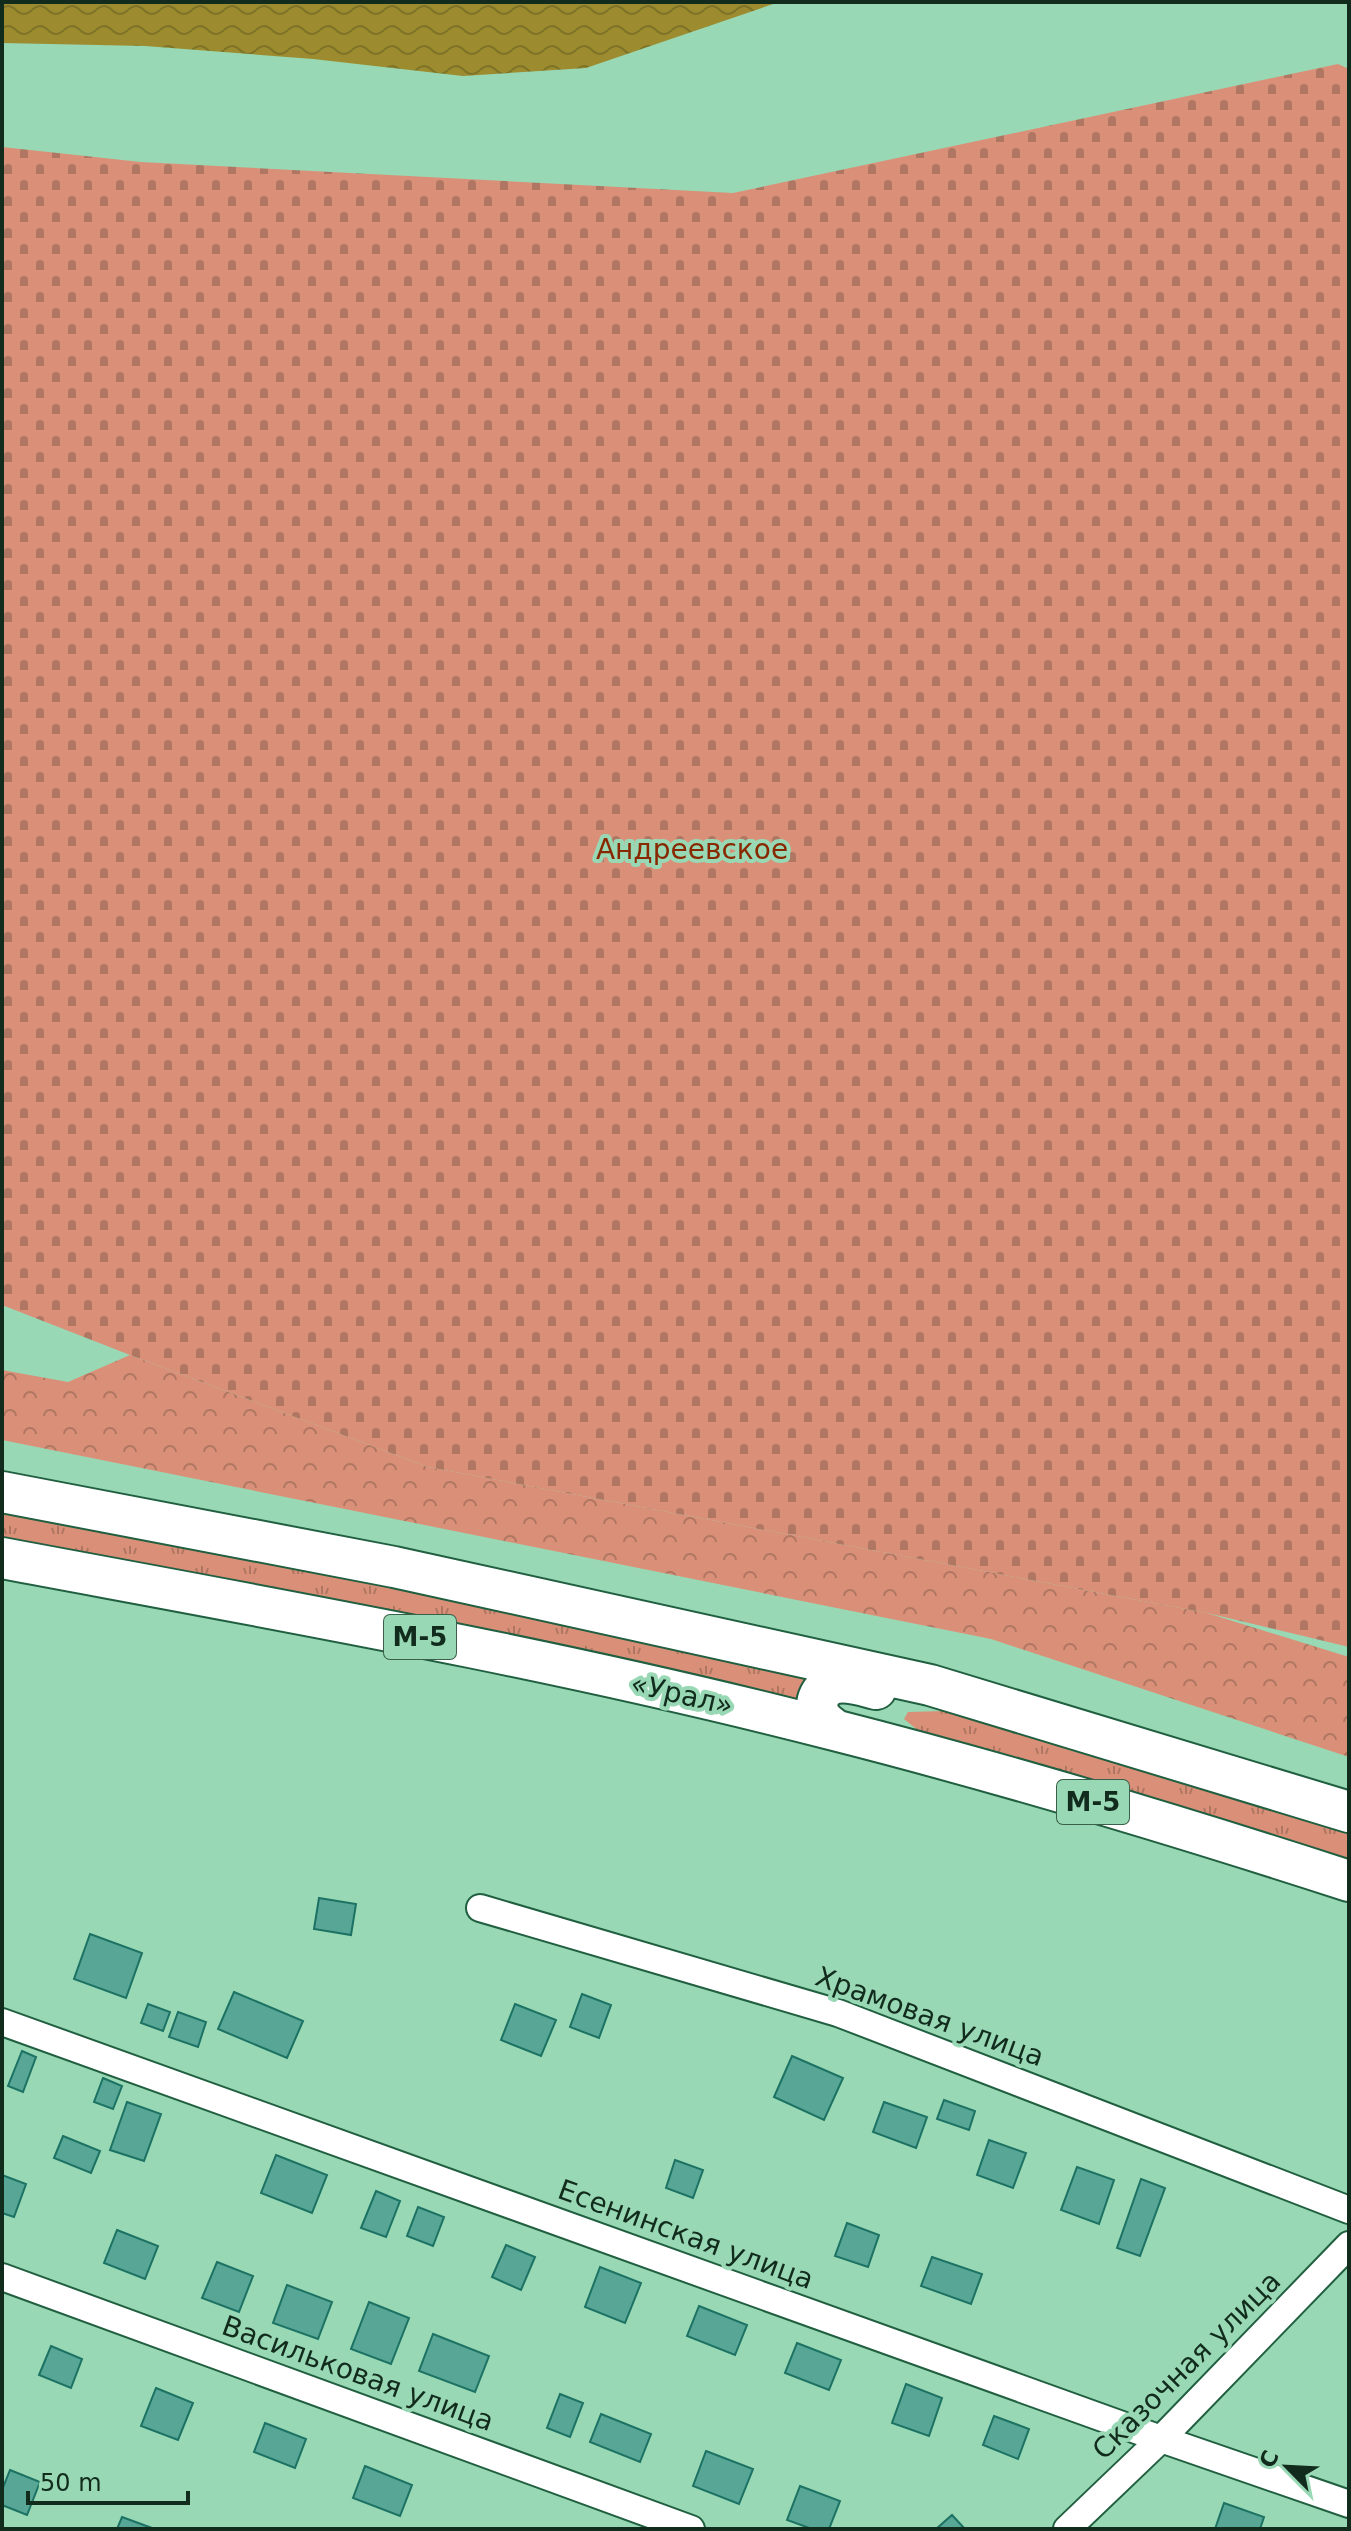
<svg xmlns="http://www.w3.org/2000/svg" width="1351" height="2531" font-family="'DejaVu Sans',sans-serif">
	<defs>
		<pattern id="grass-tufts" width="24" height="20" patternUnits="userSpaceOnUse" patternTransform="scale(2)"><rect width="24" height="20" fill="#da9078"/><path d="M3 7l-1-3M5 7V3M7 7l1-3M15 17l-1-3M17 17v-4M19 17l1-3" fill="none" stroke="#af7662"/></pattern>
		<pattern id="forest-crowns" width="20" height="18" patternUnits="userSpaceOnUse" patternTransform="scale(2)"><rect width="20" height="18" fill="#da9078"/><path d="M2 6a3 3 0 1 1 6 0M12 15a3 3 0 1 1 6 0" fill="none" stroke="#af7662"/></pattern>
		<pattern id="cemetery-stones" width="16" height="16" patternUnits="userSpaceOnUse" patternTransform="scale(2)"><rect width="16" height="16" fill="#da9078"/><path d="M2 7V4a2 2 0 0 1 4 0v3zM10 15v-3a2 2 0 0 1 4 0v3z" fill="#af7662"/></pattern>
		<pattern id="water-waves" width="16" height="10" patternUnits="userSpaceOnUse" patternTransform="scale(2)"><rect width="16" height="10" fill="#9c8c2f"/><path d="M0 5q4-4 8 0t8 0" fill="none" stroke="#7e7327"/></pattern>
	</defs>
	<rect width="100%" height="100%" fill="#99d8b4"/>
	<path fill="url(#grass-tufts)" d="M2,1506L792,1667L812,1681L806,1702L2,1541Z
		M944,1711L1216,1788L1349,1832V1865L920,1732L904,1719L908,1712Z"/>
	<path fill="url(#forest-crowns)" d="M130,1355L428,1467L1207,1613L1349,1657V1757L991,1639L2,1440V1370L68,1382Z"/>
	<path fill="url(#cemetery-stones)" d="M1338,64L1349,69V1647L1207,1613L428,1467L130,1355L2,1305V147L141,162L733,193Z"/>
	<path fill="url(#water-waves)" d="M2,2H779L586,68L463,76L313,59L145,46L2,43Z"/>
	<path fill="#57a696" stroke="#1c7263" stroke-width="2" d="M319,1898L356,1904L351,1935L314,1929Z
		M90,1934L142,1953L126,1998L74,1979Z
		M234,1992L303,2021L287,2058L218,2029Z
		M582,1994L611,2005L599,2038L570,2027Z
		M148,2004L170,2012L163,2031L141,2023Z
		M515,2004L556,2020L541,2056L501,2040Z
		M178,2012L206,2022L198,2047L169,2037Z
		M22,2051L36,2057L23,2092L8,2086Z
		M792,2056L843,2078L824,2120L774,2097Z
		M103,2078L122,2086L113,2109L94,2102Z
		M944,2100L975,2111L969,2130L937,2119Z
		M127,2102L161,2114L144,2161L110,2150Z
		M884,2102L927,2117L916,2148L873,2132Z
		M63,2136L100,2151L91,2173L54,2158Z
		M989,2140L1026,2153L1013,2188L977,2175Z
		M276,2155L327,2175L312,2213L261,2193Z
		M675,2160L703,2170L693,2198L666,2188Z
		M1077,2167L1114,2180L1099,2224L1061,2210Z
		M2,2175L26,2184L14,2217L2,2213Z
		M1141,2179L1165,2188L1140,2256L1117,2248Z
		M376,2191L400,2201L386,2237L361,2228Z
		M418,2207L444,2217L433,2246L407,2236Z
		M847,2223L879,2235L868,2267L835,2256Z
		M117,2230L158,2246L145,2279L104,2263Z
		M506,2245L535,2257L521,2290L492,2277Z
		M932,2257L982,2274L971,2304L921,2286Z
		M217,2262L253,2276L239,2312L202,2298Z
		M600,2267L641,2283L625,2323L585,2307Z
		M287,2285L332,2302L318,2339L273,2323Z
		M369,2302L409,2318L391,2364L351,2349Z
		M699,2306L747,2325L735,2355L687,2336Z
		M433,2334L489,2356L475,2392L419,2371Z
		M797,2343L841,2360L829,2390L785,2373Z
		M51,2346L82,2359L71,2388L39,2375Z
		M906,2384L942,2398L929,2436L892,2423Z
		M156,2388L193,2403L178,2440L141,2426Z
		M560,2394L583,2403L570,2437L547,2428Z
		M601,2414L651,2434L640,2462L590,2442Z
		M994,2416L1029,2429L1018,2459L983,2445Z
		M265,2423L306,2439L295,2468L254,2452Z
		M706,2451L753,2469L739,2504L693,2486Z
		M365,2466L412,2485L400,2516L353,2498Z
		M10,2470L40,2482L27,2515L2,2505V2490Z
		M800,2486L840,2501L829,2529H812L787,2520Z
		M1224,2503L1264,2517L1260,2529H1215Z
		M952,2515L965,2529H936Z
		M122,2517L152,2528V2529H117Z"/>
	<g fill="none" stroke-linecap="round" stroke-linejoin="round">
		<g stroke="#205f40" stroke-width="30">
			<path id="minor" d="M480,1908L838,2013L1349,2210
				M2,2022L1161,2439L1349,2504
				M2,2277L691,2529
				M1067,2529L1161,2439L1349,2245"/>
		</g>
		<g stroke="#205f40" stroke-width="44">
			<path id="primary" d="M2,1492L394,1567L930,1685L1349,1812
				M2,1558C280,1610 560,1659 834,1730C1007,1774 1179,1826 1349,1881
				M835,1730C830,1726 824,1722 821,1717C811,1703 822,1685 837,1683C849,1681 864,1686 876,1689"/>
		</g>
		<use href="#minor" stroke="#fff" stroke-width="26"/>
		<use href="#primary" stroke="#fff" stroke-width="40"/>
	</g>
	<g text-anchor="middle" stroke-width="8" stroke-linejoin="round" paint-order="stroke">
		<g fill="#99d8b4" stroke="#3a5f4a" stroke-width="2">
			<rect x="384" y="1615" width="72" height="44" rx="6"/>
			<rect x="1057" y="1780" width="72" height="44" rx="6"/>
		</g>
		<g font-size="26" font-weight="bold" fill="#112b1d">
			<text x="420" y="1646">М-5</text>
			<text x="1093" y="1811">М-5</text>
		</g>
		<g font-size="28" fill="#872800" stroke="#99d8b4">
			<text x="692" y="859">Андреевское</text>
		</g>
		<g font-size="28" fill="#112b1d" stroke="#99d8b4">
			<text transform="translate(682 1694) rotate(13)" y="10">«Урал»</text>
			<text transform="translate(930 2016) rotate(20)" y="10">Храмовая улица</text>
			<text transform="translate(686 2234) rotate(20)" y="10">Есенинская улица</text>
			<text transform="translate(1186 2365) rotate(-45)" y="10">Сказочная улица</text>
			<text transform="translate(358 2373) rotate(20)" y="10">Васильковая улица</text>
		</g>
	</g>
	<rect width="1351" height="2531" fill="none" stroke="#112b1d" stroke-width="8"/>
	<g transform="translate(1287 2467) rotate(294)" stroke="#99d8b4" stroke-width="6" paint-order="stroke">
	<path d="M0-6L14 30L0 20L-14 30Z" fill="#112b1d"/>
	<text y="-12" font-size="22" font-weight="bold" text-anchor="middle" fill="#112b1d">С</text>
	</g>
	<path d="M28 2491v12h160v-12" fill="none" stroke="#112b1d" stroke-width="4"/>
	<text x="40" y="2491" font-size="24" fill="#112b1d" stroke="#99d8b4" stroke-width="6" paint-order="stroke">50 m</text>
</svg>
